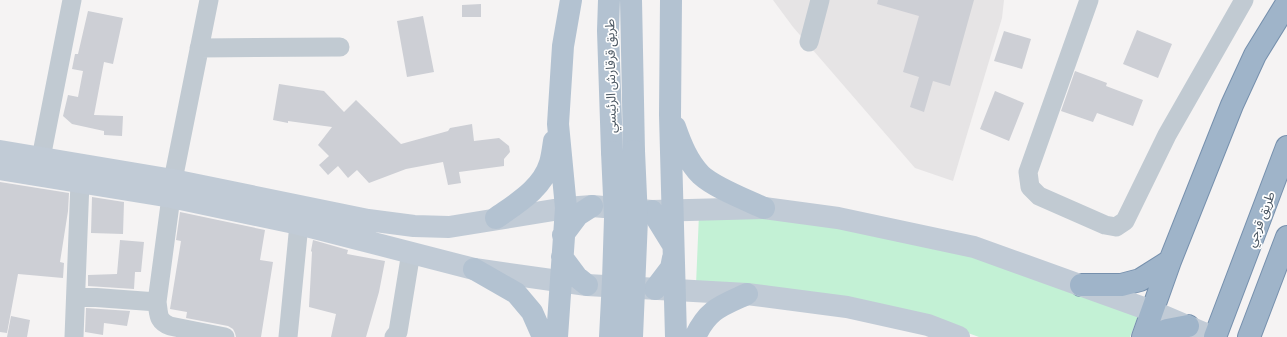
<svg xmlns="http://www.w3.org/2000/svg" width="1287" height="337" font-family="Cabin,'Noto Sans Arabic',sans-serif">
	<rect width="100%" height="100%" fill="#f5f3f3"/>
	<path fill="#e6e4e5" d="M773,0H1004L1002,18L953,181L915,168L793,27Z"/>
	<path fill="#c3f1d5" d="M699,214L769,216L930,241L1138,316L1130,337H979L912,313L696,285Z"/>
	<path fill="#cdcfd5" d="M878,0H974L950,86L933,81L924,112L910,107L919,77L903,72L919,16L877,4Z
		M481,4V17H462V5Z
		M88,11L123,18L113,64L104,62L94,115L123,116L122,136L104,135V131L72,124L63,116L68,95L78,97L83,71L72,69L75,54H78Z
		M423,16L434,72L407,77L397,21Z
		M1137,30L1172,44L1158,78L1123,64Z
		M1004,31L1031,39L1022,69L994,61Z
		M1075,71L1107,83L1106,86L1143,100L1133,126L1097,113L1093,122L1061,111Z
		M279,84L324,91L344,112L356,100L401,144L448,131L450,128L472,124L474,141L499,138L509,146L510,152L504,159V166L459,172L461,183L448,185L443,162L406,169L369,183L357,170L348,178L338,166L328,175L319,165L329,156L318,145L332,127L288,121V123L273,120Z
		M995,91L1024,103L1009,141L980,129Z
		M0,182L69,193L68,211L60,262L64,263L63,278L18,274L7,333L0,332Z
		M92,197L124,202L123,234L91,233Z
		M180,212L265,230L260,260L273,262L261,337H236L235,333L233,329L228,326L186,318L187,312L170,309L181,241L176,240Z
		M120,240L144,242L141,272H135L134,289L88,286V275L117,274Z
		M313,240L348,250L347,254L385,261L379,292L366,337H331L336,314L309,307L312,252L311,251Z
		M86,308L130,311L127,326L104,323L103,335L85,332Z
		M11,316L30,320L27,337H7Z"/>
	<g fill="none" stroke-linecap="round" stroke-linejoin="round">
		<g stroke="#7690ad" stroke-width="24">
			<path id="trunk" d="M1081,285H1121L1140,280L1170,261
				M1143,337L1170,261L1232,105L1255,55L1287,3
				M1154,337L1167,330L1188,326
				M1215,337L1287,147
				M1249,337L1287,237"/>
		</g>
		<path stroke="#c1cad2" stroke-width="19" d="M1089,0L1028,172L1030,187L1039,196L1105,225L1116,227L1125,221L1167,135L1244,0
			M809,42L820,0
			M199,48L340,47
			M41,158L72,0
			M173,180L209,0
			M171,197L157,302C159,314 157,321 170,326L225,337
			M76,296L157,302
			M74,337L80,182L78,169
			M288,337L299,224
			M394,337L398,332L411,252"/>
		<path stroke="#c1cbd6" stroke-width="22" d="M0,151L173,180L368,220L414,226L449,227L566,208L592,206L652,211L764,208L838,218L974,247L1152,311L1213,337
			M0,169L171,197L299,224L474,269L587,285L747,294L847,307L928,325L959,337"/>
		<path stroke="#b3c2d1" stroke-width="22" d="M609,0L608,31L612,152
			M631,0L634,151
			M671,0L670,115L676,337
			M675,127C681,144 688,162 701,175C715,188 747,200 764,208
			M652,211L673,245
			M496,218C517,203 542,189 550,163C552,156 553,148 554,141
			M563,235L578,215L592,206
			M562,257L577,277L587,285
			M474,269L516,293L532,312L543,337
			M655,289L671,268L673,258
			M557,337L566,208L558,124L563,46L571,0
			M695,337C708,309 721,306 747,294"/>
		<use href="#trunk" stroke="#9fb4c9" stroke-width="22"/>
		<path stroke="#b3c2d1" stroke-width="22" d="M610,337L613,280L615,218L612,152
			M632,337L637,219L634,151"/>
	</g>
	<g text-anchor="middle" stroke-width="3.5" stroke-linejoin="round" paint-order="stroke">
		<g font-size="13" fill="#4a5661" stroke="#fff">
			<text transform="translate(610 76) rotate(-91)" y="5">طريق قرقارش الرئيسي</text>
			<text transform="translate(1260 219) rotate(-69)" y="5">طريق قرجي</text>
		</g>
	</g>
</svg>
